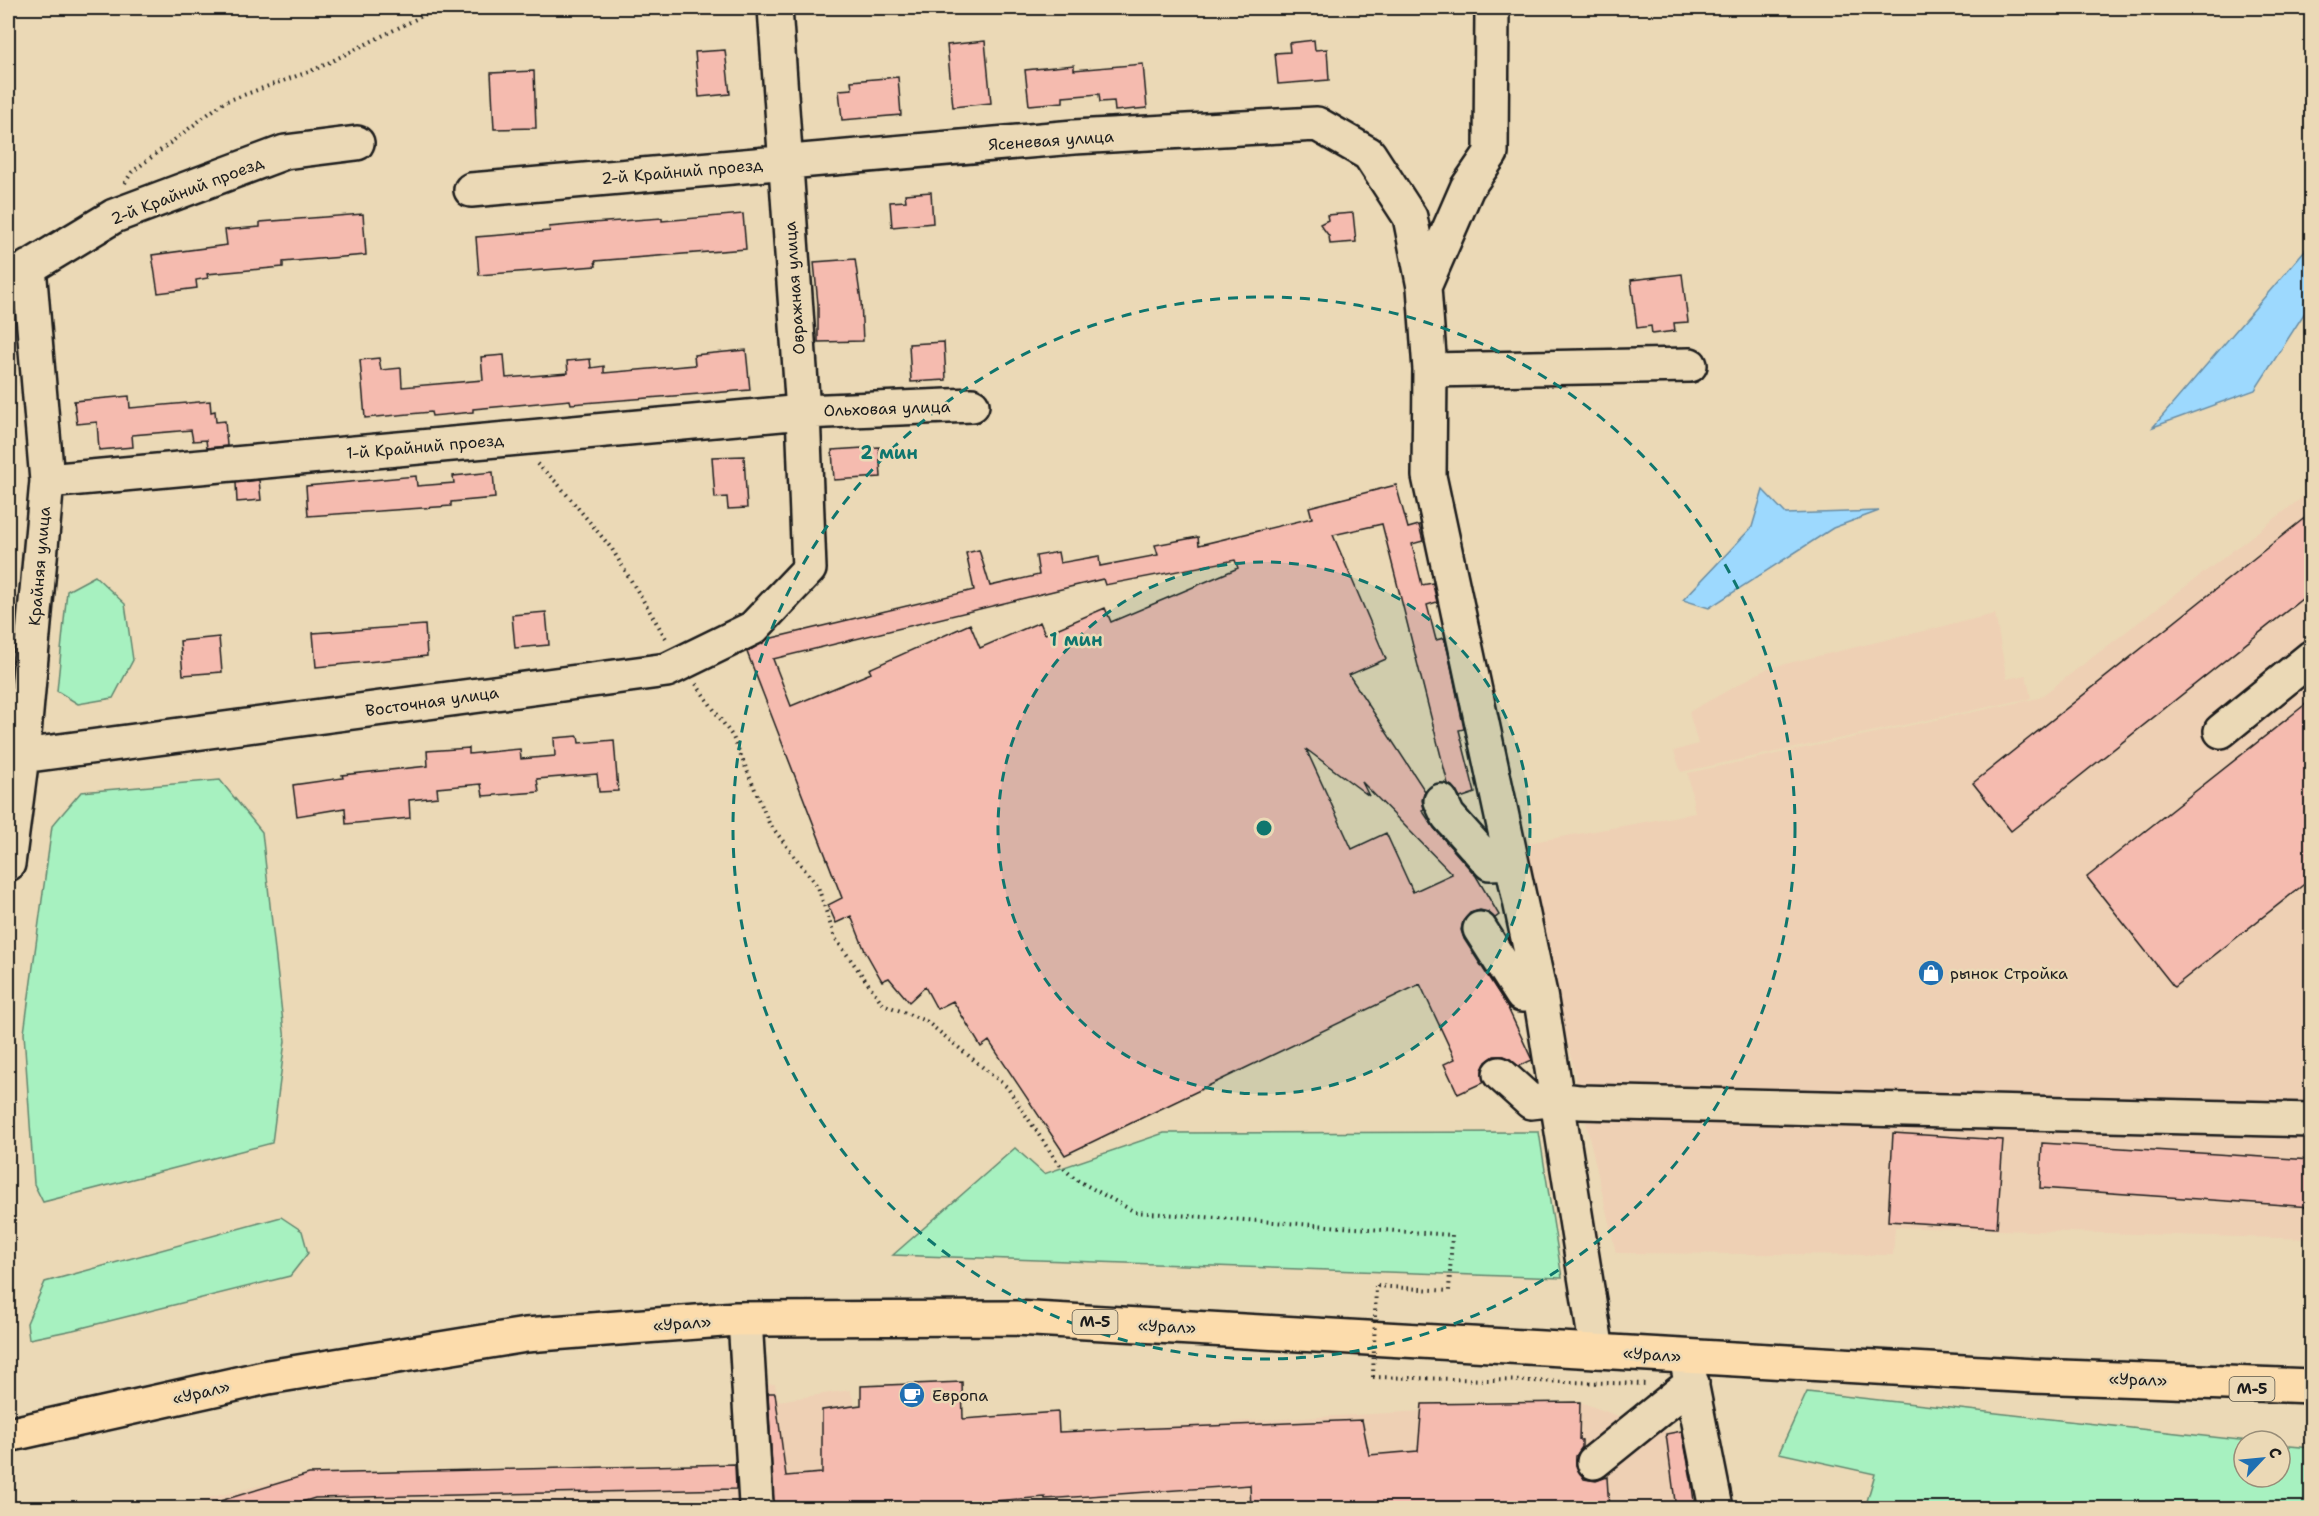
<svg xmlns="http://www.w3.org/2000/svg" width="2319" height="1516" font-family="'Shantell Sans',sans-serif">
	<rect width="100%" height="100%" fill="#ebd9b6"/>
	<filter id="ink" filterUnits="userSpaceOnUse"><feTurbulence type="fractalNoise" baseFrequency=".0167" numOctaves="2"/><feDisplacementMap in="SourceGraphic" scale="12" xChannelSelector="R" yChannelSelector="G"/><feConvolveMatrix kernelMatrix="1 2 1 2 8 2 1 2 1" color-interpolation-filters="sRGB"/></filter>
	<g filter="url(#ink)">
		<path fill="#eed0b4" d="M2311,491V1239L1895,1227L1893,1255L1616,1253L1522,844L1695,813L1688,773L2039,698Z
			M1995,614L2007,679L2026,675L2031,698L1681,772L1674,751L1698,744L1689,712L1768,668Z
			M775,1384L778,1401L850,1390L863,1427L1058,1412L1060,1432L1580,1402L1629,1420L1636,1430L1676,1431L1688,1508H168L311,1473L742,1464L733,1386Z"/>
		<path fill="#a7f1c0" stroke="#62866e" stroke-width="1.5" d="M95,576L125,604L133,660L113,698L78,704L57,691L67,591Z
			M220,780L262,832L285,1041L272,1143L43,1202L34,1184L24,1033L52,826L81,792Z
			M1539,1132L1562,1278L893,1255L1015,1148L1044,1174L1164,1133Z
			M281,1217L302,1231L308,1253L290,1276L73,1330L29,1339L27,1323L45,1282Z
			M1807,1392L2249,1441H2244V1477H2280V1445L2311,1448V1508H1865L1875,1474L1779,1453Z"/>
		<path fill="#9dd9fe" stroke="#698da4" stroke-width="1.5" d="M2311,243V303L2255,390L2153,427Z
			M1763,490L1786,514L1879,511L1833,528L1709,608L1683,600L1752,527Z"/>
		<path fill="#f5bbaf" stroke="#1c1c1c" stroke-width="1.5" fill-rule="evenodd" d="M1314,40L1315,50L1327,49L1329,80L1278,84L1275,53L1290,52L1289,43Z
			M985,41L991,103L953,107L947,45Z
			M725,50L730,94L699,97L695,52Z
			M1143,64L1147,108L1115,111L1114,101L1100,102L1099,94L1063,97V102L1029,105L1025,70L1074,65V70Z
			M534,71L536,128L494,129L491,73Z
			M898,77L901,115L842,120L839,90L852,89L851,81Z
			M931,192L933,223L892,227L890,202L906,201L905,194Z
			M1353,213L1356,242L1330,244L1329,236L1320,224L1328,220L1327,215Z
			M363,214L366,255L283,262V267L207,274L208,278L196,280L197,288L158,293L152,255L227,245L225,230L260,227V222Z
			M743,214L746,249L595,261L596,266L479,275L476,237L550,231L549,227L592,223L662,218V221Z
			M855,259L861,301L863,341L818,342V304L814,262Z
			M1682,274L1688,322L1674,323L1675,331L1652,334L1651,326L1637,328L1631,280Z
			M944,342L946,380L911,382L909,344Z
			M746,350L750,390L571,404L570,400L473,409V412L432,416L431,412L365,418L360,360L379,358L381,370L401,368L402,387L483,380L481,357L504,355L506,378L568,373L567,361L590,359L591,368L604,366V373L695,365L694,355Z
			M129,396L130,408L210,401L211,412L215,411L216,422L225,421L227,446L207,448L206,440L193,441L191,430L132,435L133,447L99,450L97,422L77,424L74,401Z
			M879,447L881,477L834,480L832,450Z
			M744,456L747,508L728,509L727,497L715,498L712,457Z
			M493,472L495,498L451,502V506L308,516L306,486L416,476L417,486L454,483L453,476Z
			M259,480L261,500L237,502L236,483Z
			M1396,485L1408,528L1419,525L1423,541L1412,544L1422,585L1433,583V585L1437,602L1427,605L1436,640L1444,638L1448,652L1464,729L1459,730L1475,793L1460,798L1452,786L1448,784L1382,524L1333,535L1386,659L1349,675L1425,791L1422,800L1424,809L1422,810L1434,828L1476,876L1499,915L1495,918L1488,912L1480,910L1470,913L1463,921L1461,930L1464,939L1507,1006L1532,1060L1519,1066L1504,1056H1494L1486,1062L1482,1070L1484,1082L1458,1094L1444,1064L1455,1059L1420,984L1065,1155L989,1041L981,1047L953,1001L937,1009L925,987L909,1002L889,978L882,981L865,951L851,916L836,923L828,905L842,898L747,652L768,639L974,590L966,553L979,550L990,586L1039,575L1036,556L1058,552L1060,563L1099,556L1100,566L1158,555L1155,545L1198,537L1199,545L1312,518L1309,507ZM1235,560L1238,568L1111,622L1105,608L1045,634L1040,622L980,648L970,624L869,669L871,673L791,706L773,659L1103,579L1105,585ZM1306,749L1369,796L1362,782L1452,874L1413,892L1386,833L1352,849Z
			M2312,512V591L2011,831L1973,783Z
			M546,612L549,645L515,648L512,615Z
			M425,625L427,656L316,667L313,633Z
			M219,637L222,672L183,675L180,641Z
			M2312,699V878L2174,987L2087,877Z
			M578,736L579,743L614,740L618,791L599,792L597,774L537,779L539,792L483,796L481,784L437,788L438,797L409,800L410,818L346,824L345,808L297,816L293,785L343,778L342,775L428,766L427,751L469,748V754L520,749L521,759L555,756L554,738Z
			M1893,1133L2003,1140L1997,1228L1888,1221Z
			M2042,1143L2312,1160V1207L2040,1188Z
			M962,1382L963,1419L1058,1412L1059,1432L1362,1420L1369,1455L1418,1451L1422,1404L1580,1402L1579,1440H1582V1447L1576,1456V1465L1584,1479L1596,1481L1607,1477L1609,1509H1251L1250,1485L1045,1499V1497L895,1509H774L768,1393H775L786,1476L822,1473V1410L861,1405V1386Z
			M1682,1431L1691,1479L1695,1509H1676L1666,1434Z
			M735,1464L736,1489L315,1498L279,1509H211L210,1504L309,1474Z"/>
		<g fill="none" stroke-linecap="round" stroke-linejoin="round">
			<g stroke="#1c1c1c" stroke-width="38">
				<path id="minor" d="M471,190L1074,137L1317,124L1369,154L1410,217L1424,287L1430,370L1429,476L1540,994L1597,1351
					M10,279L114,216L285,152L357,143
					M1424,287L1467,188L1491,153L1492,8
					M1430,370L1690,365
					M47,481L803,412L972,405
					M2221,731L2312,657
					M22,756L667,670L753,628L809,569L803,412L775,8
					M1441,801L1448,816L1490,863L1511,862
					M8,864L22,756L47,481L29,267
					M1480,929L1522,995L1540,994
					M1500,1074L1531,1102L1557,1099L1580,1102L2312,1120
					M745,1319L756,1504
					M1686,1357L1716,1508
					M1594,1462L1692,1383"/>
			</g>
			<g stroke="#1c1c1c" stroke-width="38">
				<path id="highway" d="M8,1435L268,1377L526,1335L736,1319L1016,1318L2034,1376L2312,1386"/>
			</g>
			<path stroke="#1c1c1c" stroke-width="4" stroke-dasharray="1.5 4.5" stroke-linecap="butt" d="M125,183L132,172L224,102L316,69L438,8
				M537,464L558,484L612,549L667,640
				M696,684L733,737L769,823L818,887L835,938L883,1004L926,1021L1007,1087L1057,1162L1075,1179L1135,1212L1452,1235L1449,1291L1376,1286
				M1373,1377L1648,1384"/>
			<use href="#minor" stroke="#ebd9b6" stroke-width="33"/>
			<use href="#highway" stroke="#fcdcac" stroke-width="33"/>
			<path stroke="#1c1c1c" stroke-width="4" stroke-dasharray="1.5 4.5" stroke-linecap="butt" d="M1373,1377L1376,1286"/>
		</g>
	</g>
	<circle cx="1264" cy="828" r="266" fill="#0f766e" fill-opacity=".12"/>
	<g fill="none" stroke="#0f766e" stroke-width="3" stroke-dasharray="10 8">
		<circle cx="1264" cy="828" r="266"/>
		<circle cx="1264" cy="828" r="531"/>
	</g>
	<defs>
		<g id="shop-disc" transform="scale(1.35)"><circle r="9.5" fill="#1f6fb2" stroke="#ebd9b6"/><path d="M-5-2.5h2.3a2.7 3.5 0 0 1 5.4 0H5L5.5 6h-11ZM-1.5-2.5h3a1.5 2.3 0 0 0-3 0Z" fill="#fff"/></g>
		<g id="cafe-disc" transform="scale(1.35)"><circle r="9.5" fill="#1f6fb2" stroke="#ebd9b6"/><path d="M-5.5-4.5H6V0H3Q3 3.5 0 3.5H-2.5Q-5.5 3.5-5.5 0ZM3-3.2v2h1.7v-2ZM-6 4.5H4V6H-6Z" fill="#fff"/></g>
	</defs>
	<g fill-rule="evenodd">
		<use href="#shop-disc" x="1931" y="973"/>
		<use href="#cafe-disc" x="912" y="1395"/>
	</g>
	<g text-anchor="middle" stroke-width="5" stroke-linejoin="round" paint-order="stroke">
		<g fill="#ebd9b6" stroke="#5a554a" stroke-width="1.5">
			<rect x="1072.5" y="1310" width="45" height="24" rx="4.5"/>
			<rect x="2229.5" y="1377" width="45" height="24" rx="4.5"/>
		</g>
		<g font-size="15" font-weight="bold" fill="#1c1c1c">
			<text x="1095" y="1327">М-5</text>
			<text x="2252" y="1394">М-5</text>
		</g>
		<g font-size="16" fill="#1c1c1c" stroke="#ebd9b6">
			<text transform="translate(1051 140) rotate(-4)" y="6">Ясеневая улица</text>
			<text transform="translate(682 171) rotate(-5)" y="6">2-й Крайний проезд</text>
			<text transform="translate(187 190) rotate(-21)" y="6">2-й Крайний проезд</text>
			<text transform="translate(794 288) rotate(-94)" y="6">Овражная улица</text>
			<text transform="translate(887 408) rotate(-2)" y="6">Ольховая улица</text>
			<text transform="translate(425 446) rotate(-5)" y="6">1-й Крайний проезд</text>
			<text transform="translate(39 566) rotate(-85)" y="6">Крайняя улица</text>
			<text transform="translate(432 701) rotate(-8)" y="6">Восточная улица</text>
			<text transform="translate(682 1323) rotate(-4)" y="6">«Урал»</text>
			<text transform="translate(1167 1326) rotate(3)" y="6">«Урал»</text>
			<text transform="translate(1652 1354) rotate(4)" y="6">«Урал»</text>
			<text transform="translate(2138 1379) rotate(2)" y="6">«Урал»</text>
			<text transform="translate(201 1392) rotate(-13)" y="6">«Урал»</text>
		</g>
		<g font-size="16" fill="#1c1c1c" stroke="#ebd9b6" text-anchor="start">
			<text x="1950" y="979">рынок Стройка</text>
			<text x="932" y="1401">Европа</text>
		</g>
	</g>
	<circle cx="1264" cy="828" r="9" fill="#0f766e" stroke="#ebd9b6" stroke-width="3"/>
	<g font-size="18" text-anchor="middle" font-weight="bold" fill="#0f766e" stroke="#ebd9b6" stroke-width="5" stroke-linejoin="round" paint-order="stroke">
		<text x="889" y="459">2 мин</text>
		<text x="1076" y="646">1 мин</text>
	</g>
	<rect width="2319" height="1516" fill="none" stroke="#ebd9b6" stroke-width="30"/>
	<rect x="15" y="15" width="2289" height="1486" fill="none" stroke="#1c1c1c" stroke-width="2" filter="url(#ink)"/>
	<g transform="translate(2262 1459) rotate(64)"><circle r="28" fill="#ebd9b6" stroke="#988d78" stroke-width="1.5"/>
	<path d="M0-4.5L10 22L0 15L-10 22Z" fill="#1f6fb2"/>
	<text y="-9" font-size="16" font-weight="bold" text-anchor="middle" fill="#1c1c1c">С</text>
	</g>
</svg>
